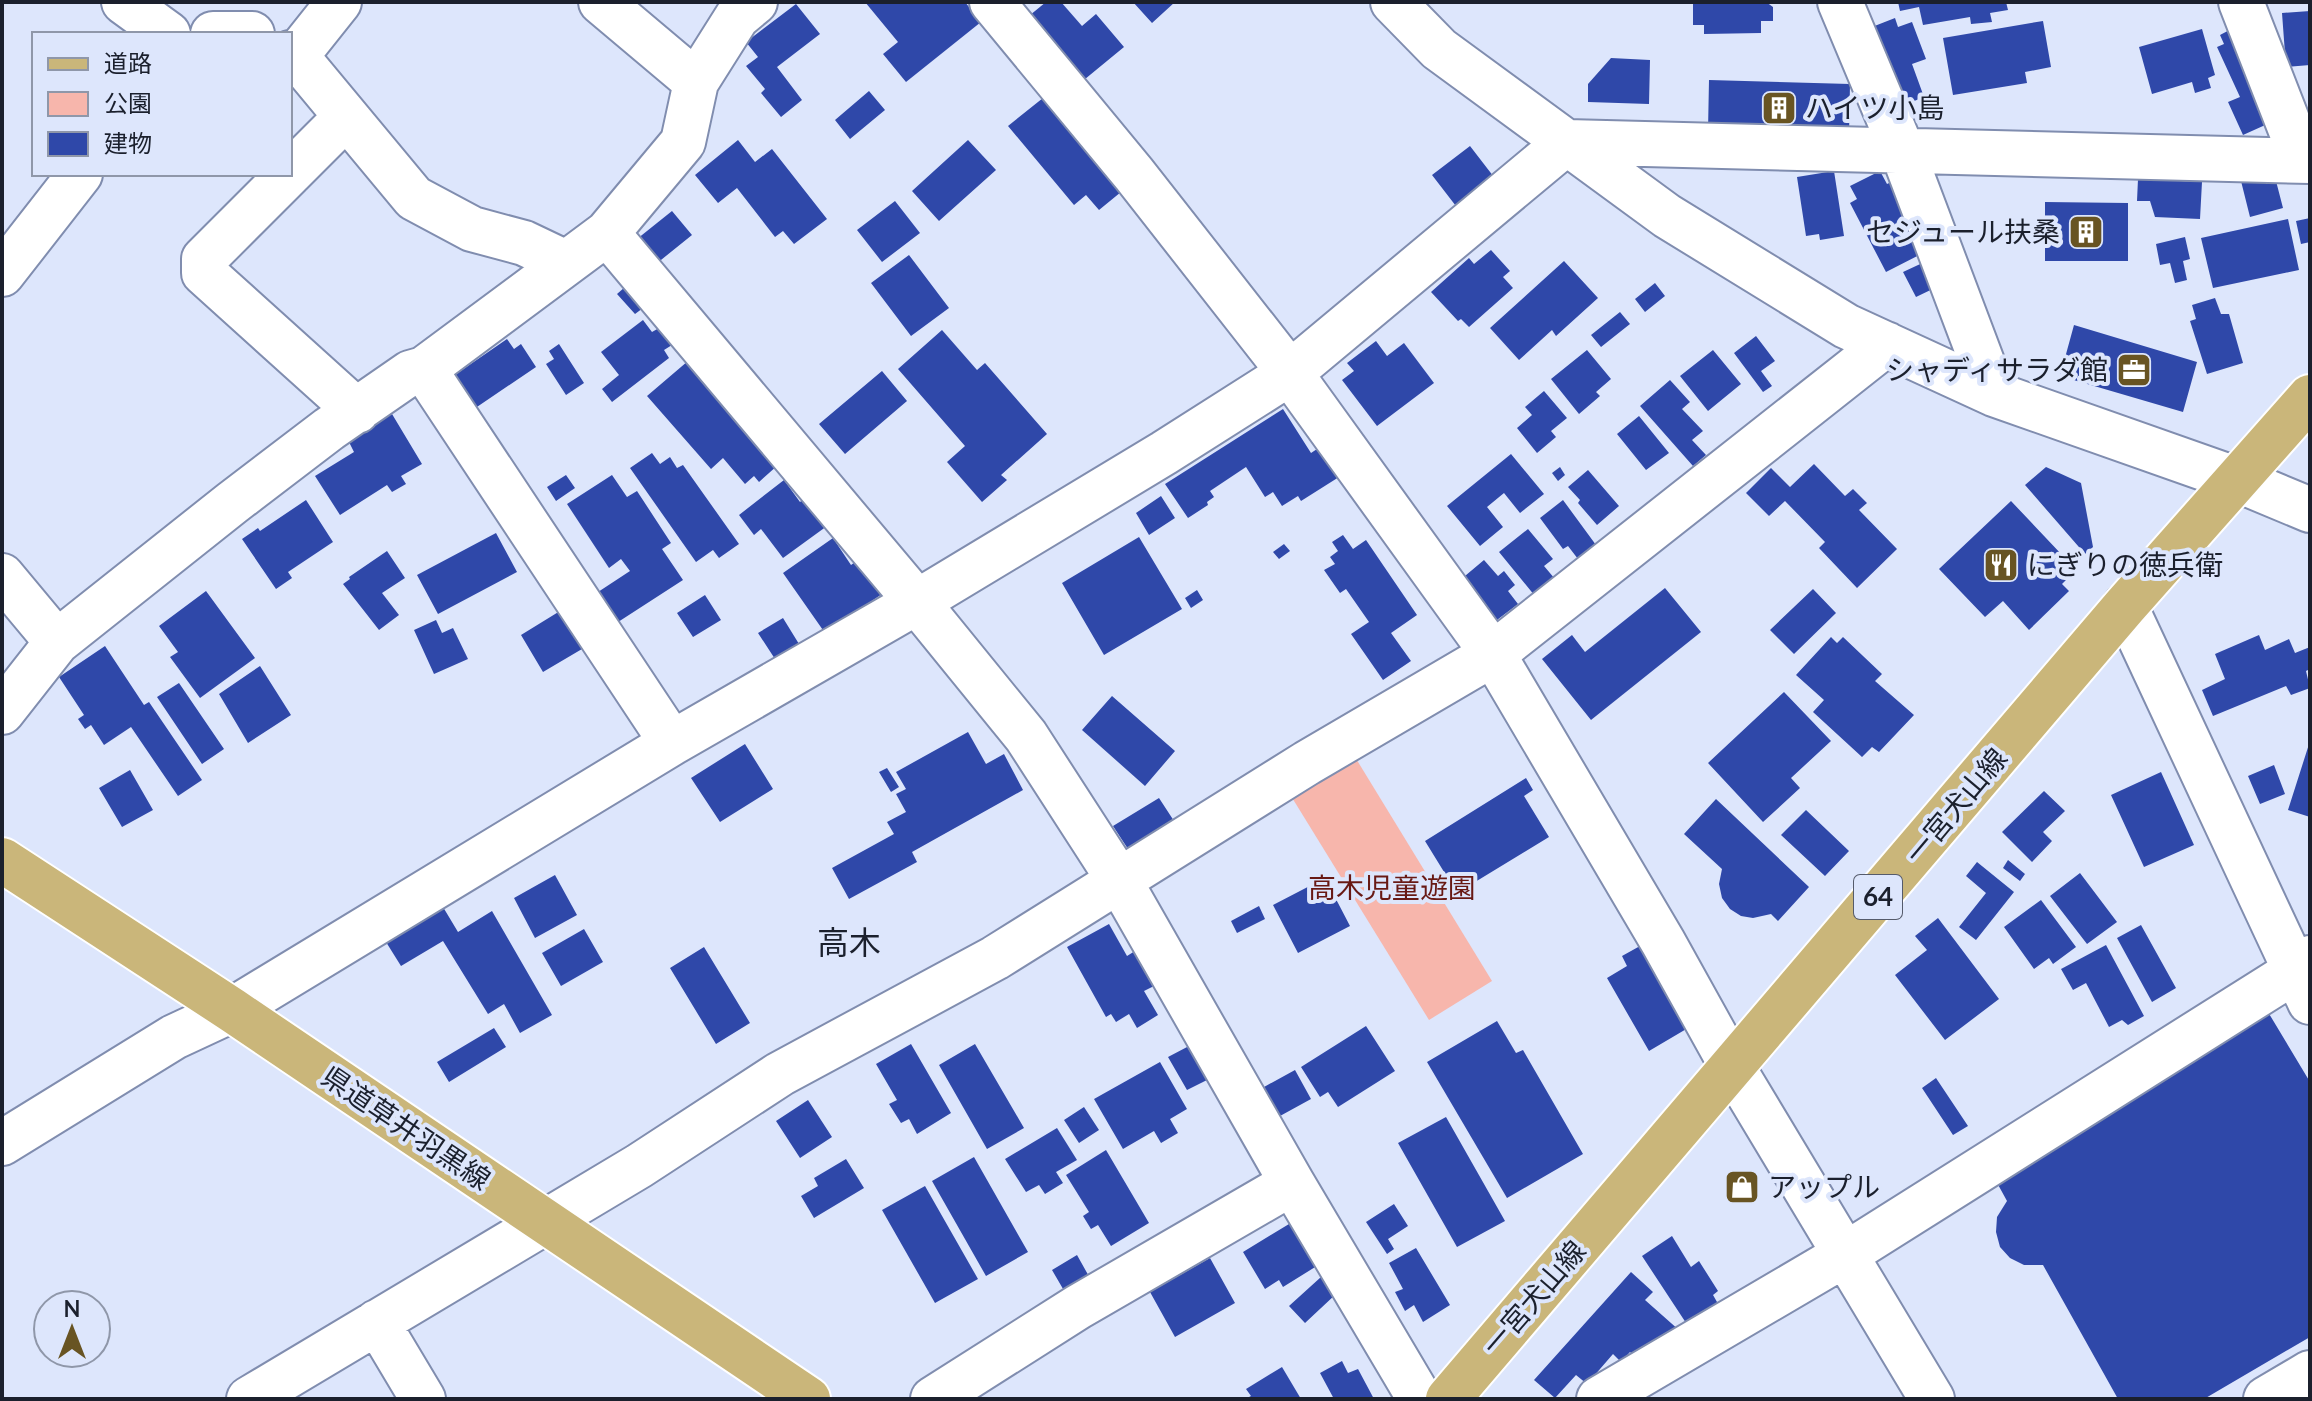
<svg xmlns="http://www.w3.org/2000/svg" width="2312" height="1401" font-family="Lato,'Noto Sans JP',sans-serif">
	<rect width="100%" height="100%" fill="#dde6fc"/>
	<path fill="#f7b6ac" d="M1355,757L1492,981L1429,1020L1291,796Z"/>
	<path fill="#2f48a9" d="M865,2H965L981,22L906,82L883,54L898,42Z
		M1046,2H1061L1082,26L1096,14L1124,47L1079,84L1024,20Z
		M1133,2H1175L1152,23Z
		M1693,2H1766L1773,7V21H1761V33L1704,34V25H1693Z
		M1898,2H2006L2008,10L1990,13L1992,22L1971,24L1970,17L1923,25L1919,7L1900,11Z
		M796,4L820,34L777,67L802,100L781,117L761,93L765,89L746,66L758,57L746,42Z
		M2310,11V65L2286,67L2282,13Z
		M1895,18L1898,27L1912,22L1926,59L1912,64L1924,97L1902,106L1872,27Z
		M2043,21L2051,67L2025,72L2027,83L1953,95L1943,38Z
		M2239,25L2283,117L2243,135L2228,102L2240,97L2217,47L2224,44L2220,35Z
		M2202,29L2215,75L2208,78L2211,88L2195,93L2192,82L2152,94L2139,47Z
		M1611,58L1650,60L1649,104L1588,102V84Z
		M1709,80L1850,84L1849,135L1708,131Z
		M869,91L885,110L850,139L835,120Z
		M1043,98L1121,192L1099,210L1086,195L1074,205L1008,126Z
		M738,140L755,162L772,149L827,219L794,244L783,231L775,237L737,188L718,203L695,175Z
		M968,140L996,170L939,221L912,191Z
		M1470,146L1497,181L1459,210L1432,175Z
		M1834,171L1844,236L1820,240L1819,234L1806,236L1797,177Z
		M1880,171L1887,184L1896,180L1931,249L1886,272L1850,203L1857,199L1850,186Z
		M2265,175L2266,184L2276,181L2283,208L2250,217L2241,181Z
		M2138,179L2202,182L2200,219L2155,217L2150,201H2137Z
		M895,201L920,233L882,262L857,230Z
		M2045,202L2128,203V261H2045Z
		M672,211L692,235L656,264L637,239Z
		M2310,218V242L2301,244L2296,221Z
		M2288,219L2299,270L2213,288L2201,238Z
		M2185,237L2190,259L2183,261L2187,280L2175,283L2170,263L2160,265L2156,244Z
		M1491,250L1510,271L1503,277L1513,288L1469,327L1461,319L1458,321L1431,292L1469,258L1474,264Z
		M909,255L949,308L911,336L871,283Z
		M1931,259L1943,284L1916,297L1903,272Z
		M1564,261L1598,298L1556,336L1552,330L1519,360L1490,328Z
		M1655,283L1665,296L1645,312L1635,299Z
		M625,287L643,308L635,314L617,294Z
		M2215,298L2221,314H2229L2243,363L2207,374L2190,321L2196,319L2192,305Z
		M1620,312L1630,324L1601,347L1591,335Z
		M643,320L652,332L659,328L672,345L664,350L669,358L612,402L602,389L619,375L601,352Z
		M2074,325L2197,362L2183,412L2060,376Z
		M942,330L977,370L985,363L1047,434L1001,475L1007,480L982,502L947,462L965,446L898,369Z
		M1756,336L1775,361L1761,371L1772,386L1763,392L1734,353Z
		M507,339L514,349L521,344L536,367L471,411L449,379Z
		M1376,341L1387,356L1404,343L1434,383L1377,426L1342,380L1354,371L1347,363Z
		M559,344L584,383L566,395L546,364L554,359L549,351Z
		M1587,350L1611,379L1596,392L1600,396L1579,414L1551,379Z
		M1713,350L1741,384L1708,411L1680,376Z
		M688,361L778,465L759,482L754,476L745,484L723,458L711,469L647,396Z
		M882,371L907,401L845,454L819,424Z
		M1670,380L1690,402L1682,409L1703,431L1692,440L1706,455L1693,466L1640,406Z
		M1544,391L1567,418L1551,431L1556,437L1537,453L1517,428L1532,415L1525,407Z
		M1283,409L1311,453L1320,447L1339,477L1301,501L1298,496L1282,506L1273,492L1265,497L1246,467L1210,491L1214,497L1207,502L1208,505L1188,518L1165,484Z
		M392,414L422,464L401,476L406,484L392,492L387,485L340,515L315,476L354,452L348,440Z
		M1639,416L1669,453L1646,470L1617,434Z
		M652,453L660,464L670,457L677,468L683,465L739,544L719,558L713,550L696,562L630,468Z
		M1511,454L1544,494L1520,513L1504,493L1487,507L1503,527L1480,546L1447,506Z
		M1814,464L1845,496L1853,489L1867,503L1859,510L1897,549L1857,588L1819,548L1825,542L1785,501L1769,516L1746,493L1771,468L1790,487Z
		M1560,467L1565,475L1558,481L1552,473Z
		M2046,467L2081,483L2093,547L2085,554L2025,485Z
		M1588,470L1619,506L1597,525L1578,503L1580,500L1568,487Z
		M566,475L575,488L556,501L547,487Z
		M612,475L627,497L637,491L671,543L662,549L683,580L615,624L595,594L630,571L621,559L609,568L567,504Z
		M784,480L800,502L805,498L827,526L783,558L761,529L754,535L739,515Z
		M1161,496L1175,518L1149,535L1136,513Z
		M306,500L333,542L288,572L292,578L276,589L242,539L258,528L260,531Z
		M1563,500L1596,545L1578,559L1568,546L1563,549L1540,518Z
		M2011,501L2063,556L2057,561L2070,576L2062,584L2069,591L2029,630L2003,601L1985,617L1939,569Z
		M1528,529L1553,559L1544,566L1555,579L1535,596L1499,552Z
		M496,533L517,572L438,614L417,575Z
		M1343,535L1353,549L1366,540L1417,615L1391,633L1411,661L1383,680L1351,634L1369,622L1346,589L1340,593L1324,570L1335,564L1330,557L1338,551L1332,542Z
		M1139,537L1182,609L1104,655L1062,583Z
		M833,538L851,565L858,560L882,594L825,633L783,573Z
		M1284,544L1290,551L1279,559L1273,552Z
		M387,551L405,578L382,593L399,615L379,630L343,584L350,579L349,577Z
		M1484,560L1498,576L1504,571L1515,585L1508,591L1518,604L1493,623L1459,581Z
		M1665,588L1701,632L1591,720L1542,659L1572,635L1585,652Z
		M1813,589L1836,613L1794,654L1770,630Z
		M1197,590L1203,600L1191,608L1185,598Z
		M206,591L255,658L200,698L170,657L178,652L159,626Z
		M705,595L721,620L693,637L677,613Z
		M560,611L582,649L543,672L521,635Z
		M783,618L799,644L775,659L758,633Z
		M436,620L442,633L453,628L468,659L434,674L414,630Z
		M2259,635L2265,650L2289,639L2295,653L2310,647V669L2306,671L2310,688L2291,695L2286,686L2213,716L2202,690L2225,679L2215,654Z
		M1831,637L1837,643L1843,637L1882,674L1875,681L1914,715L1879,752L1872,747L1862,757L1813,712L1824,700L1796,675Z
		M105,646L144,705L149,702L202,780L178,796L131,727L104,745L91,725L85,729L78,719L84,715L59,677Z
		M260,666L291,715L248,743L219,694Z
		M179,683L224,749L202,764L157,697Z
		M1784,692L1831,741L1791,778L1800,788L1763,822L1708,763Z
		M1112,696L1175,751L1145,786L1082,730Z
		M968,732L986,764L1004,754L1023,790L912,852L917,862L849,899L832,868L894,834L887,822L906,812L896,794L906,789L896,772Z
		M2310,741V817L2288,810Z
		M745,744L773,789L720,822L691,778Z
		M2274,765L2285,794L2260,804L2248,776Z
		M887,768L899,787L891,792L879,772Z
		M130,770L153,810L122,827L99,788Z
		M2161,772L2194,845L2144,867L2111,795Z
		M1526,778L1533,790L1524,796L1549,837L1457,893L1425,841Z
		M2044,791L2065,811L2043,832L2052,841L2032,862L2002,832Z
		M1159,798L1174,821L1128,849L1113,826Z
		M1716,799L1809,887L1778,921L1771,914L1753,918L1741,916L1730,909L1722,898L1719,884L1722,869L1684,834Z
		M1806,810L1849,851L1825,876L1781,835Z
		M2008,860L2025,874L2020,881L2003,868Z
		M1977,862L2014,892L1976,940L1959,927L1986,893L1966,876Z
		M2080,873L2117,922L2087,944L2050,896Z
		M555,875L577,915L535,938L514,898Z
		M1325,878L1350,926L1298,953L1273,905Z
		M2041,900L2076,947L2053,964L2049,958L2034,969L2004,927Z
		M1259,906L1265,919L1237,933L1231,921Z
		M443,907L458,932L492,911L552,1015L520,1033L504,1004L488,1014L443,941L401,966L386,942Z
		M1938,918L1999,999L1945,1040L1895,975L1927,950L1915,936Z
		M1109,924L1127,956L1135,951L1154,986L1144,991L1158,1015L1137,1028L1129,1014L1116,1022L1111,1014L1106,1017L1067,947Z
		M2141,925L2176,988L2152,1002L2117,938Z
		M584,929L603,962L561,986L542,953Z
		M2106,945L2144,1016L2128,1025L2122,1020L2109,1027L2086,983L2073,990L2061,969Z
		M1640,946L1688,1028L1649,1051L1607,978L1627,966L1622,956Z
		M704,947L750,1023L716,1044L670,968Z
		M2268,1012L2310,1082V1337L2204,1399H2118L2043,1265H2024L2010,1258L2000,1247L1996,1232L1997,1217L2007,1201L1990,1170Z
		M1497,1021L1516,1053L1523,1050L1583,1154L1507,1198L1427,1062Z
		M1366,1026L1395,1071L1338,1107L1328,1092L1320,1097L1301,1067Z
		M494,1028L506,1047L449,1082L437,1062Z
		M911,1044L951,1113L917,1134L909,1119L901,1123L889,1104L897,1100L876,1064Z
		M975,1044L1024,1128L987,1149L939,1065Z
		M1189,1046L1207,1080L1187,1090L1168,1057Z
		M1160,1062L1187,1109L1170,1119L1178,1133L1161,1143L1154,1131L1123,1149L1094,1099Z
		M1295,1070L1311,1099L1280,1116L1264,1087Z
		M1936,1078L1968,1126L1953,1135L1922,1088Z
		M808,1100L832,1137L800,1158L776,1121Z
		M1084,1107L1099,1130L1079,1143L1064,1120Z
		M1446,1117L1505,1221L1457,1247L1398,1143Z
		M1057,1128L1077,1160L1056,1172L1063,1183L1045,1194L1039,1185L1026,1192L1005,1159Z
		M1106,1150L1149,1223L1111,1246L1098,1225L1091,1229L1083,1216L1089,1212L1066,1175Z
		M974,1157L1028,1252L986,1276L932,1181Z
		M846,1159L864,1188L814,1218L801,1196L818,1186L814,1178Z
		M925,1186L978,1279L935,1303L882,1210Z
		M1394,1204L1408,1226L1388,1239L1394,1249L1387,1254L1366,1222Z
		M1294,1221L1320,1264L1283,1287L1279,1280L1265,1289L1243,1252Z
		M1672,1236L1691,1267L1699,1261L1718,1291L1713,1295L1721,1309L1690,1329L1642,1256Z
		M1416,1248L1450,1305L1423,1322L1414,1305L1405,1311L1395,1292L1403,1289L1389,1263Z
		M1077,1255L1091,1280L1066,1294L1052,1270Z
		M1210,1258L1235,1303L1175,1337L1150,1292Z
		M1631,1272L1653,1292L1645,1300L1680,1331L1635,1357L1630,1352L1621,1362L1613,1354L1587,1384L1576,1375L1555,1398L1534,1380Z
		M1321,1277L1336,1294L1305,1323L1289,1306Z
		M1342,1361L1348,1373L1358,1369L1374,1399H1334L1320,1373Z
		M1282,1367L1301,1399H1245L1251,1396L1246,1389Z"/>
	<g fill="none" stroke-linecap="round" stroke-linejoin="round">
		<g stroke="#808daf" stroke-width="48">
			<path id="minor" d="M124,2L168,34
				M601,2L696,82
				M992,2L1134,174L1290,373L1493,654L1663,942L1733,1068L1932,1399
				M1393,2L1439,49L1667,216L1846,326L1994,394L2238,480L2310,510
				M1840,2L1902,150L1994,394
				M2241,2L2303,161
				M213,34H252
				M290,53L296,56L414,198L472,229L524,243L566,263
				M296,56L339,2
				M290,173L346,117
				M289,174L204,259V273L357,411
				M607,233L917,602L1026,736L1119,880L1292,1183L1420,1399
				M2,274L80,174
				M424,369L672,743
				M2,576L57,642
				M2125,606L2310,1002
				M2,712L57,642L232,503L329,429L410,373L424,369L607,233L683,142L696,82L737,17L755,2
				M2,1143L174,1037L232,1010L672,743L917,602L1164,453L1290,373L1567,142L2310,161
				M377,1322L423,1399
				M249,1399L639,1166L780,1074L995,958L1307,763L1493,654L1886,344
				M933,1399L1078,1307L1292,1183
				M1599,1399L1846,1254L2295,971L2310,958
				M2266,1399L2310,1373"/>
		</g>
		<g stroke="#fff" stroke-width="48">
			<path id="major" d="M2,860L232,1010L808,1399
				M1448,1399L2125,606L2310,397"/>
		</g>
		<use href="#minor" stroke="#fff" stroke-width="44"/>
		<use href="#major" stroke="#cab67a" stroke-width="44"/>
	</g>
	<defs>
		<g id="building-square" transform="scale(1.8)"><rect x="-9" y="-9" width="18" height="18" rx="4" fill="#685423" stroke="#dde6fc"/><path d="M-4-6H4V6H1V3H-1V6H-4ZM-2.5-4.3h1.7v1.8h-1.7ZM.8-4.3h1.7v1.8H.8ZM-2.5-1h1.7V.8h-1.7ZM.8-1h1.7V.8H.8Z" fill="#fff"/></g>
		<g id="office-square" transform="scale(1.8)"><rect x="-9" y="-9" width="18" height="18" rx="4" fill="#685423" stroke="#dde6fc"/><path d="M-6-3h4V-5.5h4V-3h4V5H-6ZM-1-4.5V-3h2v-1.5ZM-6 0V1H6V0Z" fill="#fff"/></g>
		<g id="restaurant-square" transform="scale(1.8)"><rect x="-9" y="-9" width="18" height="18" rx="4" fill="#685423" stroke="#dde6fc"/><path d="M-5-6h1v4h1v-4h1v4h1v-4h1v5L-1.5 .5V6h-2V.5L-5-1ZM5-6V6H3V1.5H1.5Q1.5-4 5-6Z" fill="#fff"/></g>
		<g id="shop-square" transform="scale(1.8)"><rect x="-9" y="-9" width="18" height="18" rx="4" fill="#685423" stroke="#dde6fc"/><path d="M-5-2.5h2.3a2.7 3.5 0 0 1 5.4 0H5L5.5 6h-11ZM-1.5-2.5h3a1.5 2.3 0 0 0-3 0Z" fill="#fff"/></g>
	</defs>
	<g fill-rule="evenodd">
		<use href="#building-square" x="1779" y="108"/>
		<use href="#building-square" x="2086" y="232"/>
		<use href="#office-square" x="2134" y="370"/>
		<use href="#restaurant-square" x="2001" y="565"/>
		<use href="#shop-square" x="1742" y="1187"/>
	</g>
	<g text-anchor="middle" stroke-width="8" stroke-linejoin="round" paint-order="stroke">
		<rect fill="#dde6fc" stroke="#555b6b" stroke-width="2" x="1854" y="875" width="48" height="44" rx="6"/>
		<g font-size="26" font-weight="bold" fill="#1b202d">
			<text x="1878" y="906">64</text>
		</g>
		<g font-size="28" fill="#1b202d" stroke="#dde6fc" text-anchor="start">
			<text x="1805" y="118">ハイツ小島</text>
			<text x="2060" y="242" text-anchor="end">セジュール扶桑</text>
			<text x="2108" y="380" text-anchor="end">シャディサラダ館</text>
			<text x="2027" y="575">にぎりの徳兵衛</text>
			<text x="1768" y="1197">アップル</text>
		</g>
		<g font-size="28" fill="#1b202d" stroke="#dde6fc">
			<text transform="translate(1956 806) rotate(-50)" y="10">一宮犬山線</text>
			<text transform="translate(406 1128) rotate(34)" y="10">県道草井羽黒線</text>
			<text transform="translate(1534 1298) rotate(-49)" y="10">一宮犬山線</text>
		</g>
		<g font-size="28" fill="#681914" stroke="#dde6fc">
			<text x="1392" y="898">高木児童遊園</text>
		</g>
		<g font-size="32" fill="#1b202d" stroke="#dde6fc">
			<text x="849" y="954">高木</text>
		</g>
	</g>
	<rect width="2312" height="1401" fill="none" stroke="#1b202d" stroke-width="8"/>
	<rect x="32" y="32" width="260" height="144" fill="#dde6fc" stroke="#8f97a9" stroke-width="2"/>
	<rect x="48" y="58" width="40" height="12" fill="#cab67a" stroke="#8f97a9" stroke-width="2"/>
	<text x="104" y="72" font-size="24" fill="#1b202d">道路</text>
	<rect x="48" y="92" width="40" height="24" fill="#f7b6ac" stroke="#8f97a9" stroke-width="2"/>
	<text x="104" y="112" font-size="24" fill="#1b202d">公園</text>
	<rect x="48" y="132" width="40" height="24" fill="#2f48a9" stroke="#8f97a9" stroke-width="2"/>
	<text x="104" y="152" font-size="24" fill="#1b202d">建物</text>
	<g transform="translate(72 1329)"><circle r="38" fill="#dde6fc" stroke="#8f97a9" stroke-width="2"/>
	<path d="M0-6L14 30L0 20L-14 30Z" fill="#685423"/>
	<text y="-12" font-size="22" font-weight="bold" text-anchor="middle" fill="#1b202d">N</text>
	</g>
</svg>
